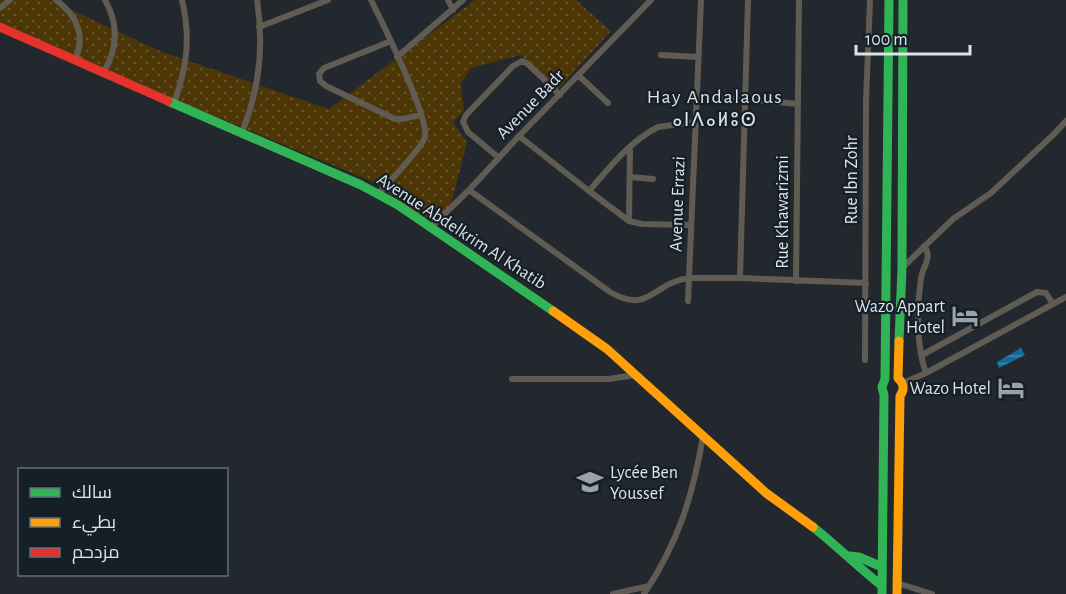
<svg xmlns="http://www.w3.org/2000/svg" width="1066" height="594" font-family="'Alegreya Sans',Cairo,'Noto Sans Tifinagh',sans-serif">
	<defs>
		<pattern id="grass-dots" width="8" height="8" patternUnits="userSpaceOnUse" patternTransform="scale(1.5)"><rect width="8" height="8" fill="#4c3606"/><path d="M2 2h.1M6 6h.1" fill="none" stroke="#65532a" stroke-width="1.8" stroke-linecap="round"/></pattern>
		<pattern id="water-rules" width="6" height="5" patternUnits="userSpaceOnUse" patternTransform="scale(1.5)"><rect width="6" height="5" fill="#146a9b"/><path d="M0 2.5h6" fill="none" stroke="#4186ae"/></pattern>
	</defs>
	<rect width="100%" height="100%" fill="#22282d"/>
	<path fill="url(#grass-dots)" d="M0,0H50L162,52L329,109L475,0H576L611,31L558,89L521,55L471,68L461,84L464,111L453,122L467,143L451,204L437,217L424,218L371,181L0,27Z"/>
	<path fill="url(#water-rules)" d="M1021,348L1025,355L999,368L997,362Z"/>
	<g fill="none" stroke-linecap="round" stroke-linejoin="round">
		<path stroke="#605c54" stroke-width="6" d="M56,0C77,15 86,36 75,60
			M371,0C382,22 429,117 425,137C422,148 388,183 378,194
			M448,0L453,10
			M0,8L10,0
			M259,27L328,0
			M391,41L324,68L319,74L320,81L326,86L395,119H402L421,115
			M661,55L698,57
			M397,57L463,0
			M103,73C118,49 119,25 105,0
			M578,75L608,103
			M697,98L745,99L798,104
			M174,103C187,67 191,38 182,0
			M242,133C245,123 250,112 252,102C261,70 262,33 257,0
			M519,136L589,191L629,221L642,224L691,225
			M499,158L468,132L463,122L466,115L513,66L522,61L528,64L560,95
			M630,177L653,179
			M469,190L610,292C650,315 652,283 689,278H740L866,283
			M589,191C609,168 630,141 658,127L695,122
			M629,221L630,147
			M430,228L469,190L519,136L651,0
			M924,246C933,257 923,266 921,278C917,305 916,347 926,373
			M902,268L953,219L991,193L1053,135L1066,121
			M740,278L748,0
			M796,281L799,0
			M688,301L701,0
			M922,355L1037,292L1046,293L1053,304
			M865,360L866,102L870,0
			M512,379H608L636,375
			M903,383L926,373L1066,297
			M897,583L932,594
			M613,594L649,586
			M644,594C678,543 693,496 703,436"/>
		<path stroke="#30b455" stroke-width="9" d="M168,101L361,185L398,205L553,311
			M899,341L902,268L903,0
			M813,527C837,546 858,567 882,586
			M849,556L859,557L882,567
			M882,594L884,395L882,387L885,379L889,0"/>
		<path stroke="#ff9f0a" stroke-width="9" d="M553,311L607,349L766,493L813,527
			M897,594L900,396C905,389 904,384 898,378L899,341"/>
		<path stroke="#e5322d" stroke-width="9" d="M0,27L168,101"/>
	</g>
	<defs>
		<g id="hotel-bare" transform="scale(2.07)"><path d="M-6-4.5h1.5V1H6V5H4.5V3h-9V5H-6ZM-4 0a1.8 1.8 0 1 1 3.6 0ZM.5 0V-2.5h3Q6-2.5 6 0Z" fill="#9ba2a7" stroke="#151f27" stroke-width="2.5" paint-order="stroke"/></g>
		<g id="school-bare" transform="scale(2.07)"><path d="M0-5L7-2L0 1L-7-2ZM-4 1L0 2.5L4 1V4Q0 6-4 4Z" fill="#9ba2a7" stroke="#151f27" stroke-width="2.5" paint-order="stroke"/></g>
	</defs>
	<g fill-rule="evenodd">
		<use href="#hotel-bare" x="965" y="316"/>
		<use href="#hotel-bare" x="1011" y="388"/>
		<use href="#school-bare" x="590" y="482"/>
	</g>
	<g text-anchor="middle" stroke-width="4.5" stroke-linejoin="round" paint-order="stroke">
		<g font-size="18" fill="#dce3e9" stroke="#151f27">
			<text transform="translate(530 104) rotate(-46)" y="6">Avenue Badr</text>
			<text transform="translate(851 180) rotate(-90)" y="6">Rue Ibn Zohr</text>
			<text transform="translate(677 204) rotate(-88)" y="6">Avenue Errazi</text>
			<text transform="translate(782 212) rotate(-90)" y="6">Rue Khawarizmi</text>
			<text transform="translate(462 231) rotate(33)" y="6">Avenue Abdelkrim Al Khatib</text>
		</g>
		<g font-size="18" fill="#dce3e9" stroke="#151f27" text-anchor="end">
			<text x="945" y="312">Wazo Appart<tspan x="945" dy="21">Hotel</tspan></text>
			<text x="991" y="394">Wazo Hotel</text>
			<text x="610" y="478" text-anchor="start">Lycée Ben<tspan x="610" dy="21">Youssef</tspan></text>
		</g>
		<g font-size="20" letter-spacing="1.5" fill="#dce3e9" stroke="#151f27">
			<text x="715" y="103">Hay Andalaous<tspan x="715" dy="23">ⴰⵏⴷⴰⵍⵓⵙ</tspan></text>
		</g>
	</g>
	<rect x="18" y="468" width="210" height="108" fill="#151f27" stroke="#656d75" stroke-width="1.5"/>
	<rect x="30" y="488" width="30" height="9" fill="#30b455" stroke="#656d75" stroke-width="1.5"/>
	<text x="72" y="498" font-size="18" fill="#dce3e9">سالك</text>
	<rect x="30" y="518" width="30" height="9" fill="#ff9f0a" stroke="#656d75" stroke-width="1.5"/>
	<text x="72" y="528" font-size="18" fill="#dce3e9">بطيء</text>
	<rect x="30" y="548" width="30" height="9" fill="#e5322d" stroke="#656d75" stroke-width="1.5"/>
	<text x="72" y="558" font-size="18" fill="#dce3e9">مزدحم</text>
	<path d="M856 45v9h114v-9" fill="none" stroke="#dce3e9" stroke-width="3"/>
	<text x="865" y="45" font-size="18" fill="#dce3e9" stroke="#151f27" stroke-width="4.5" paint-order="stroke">100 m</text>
</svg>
